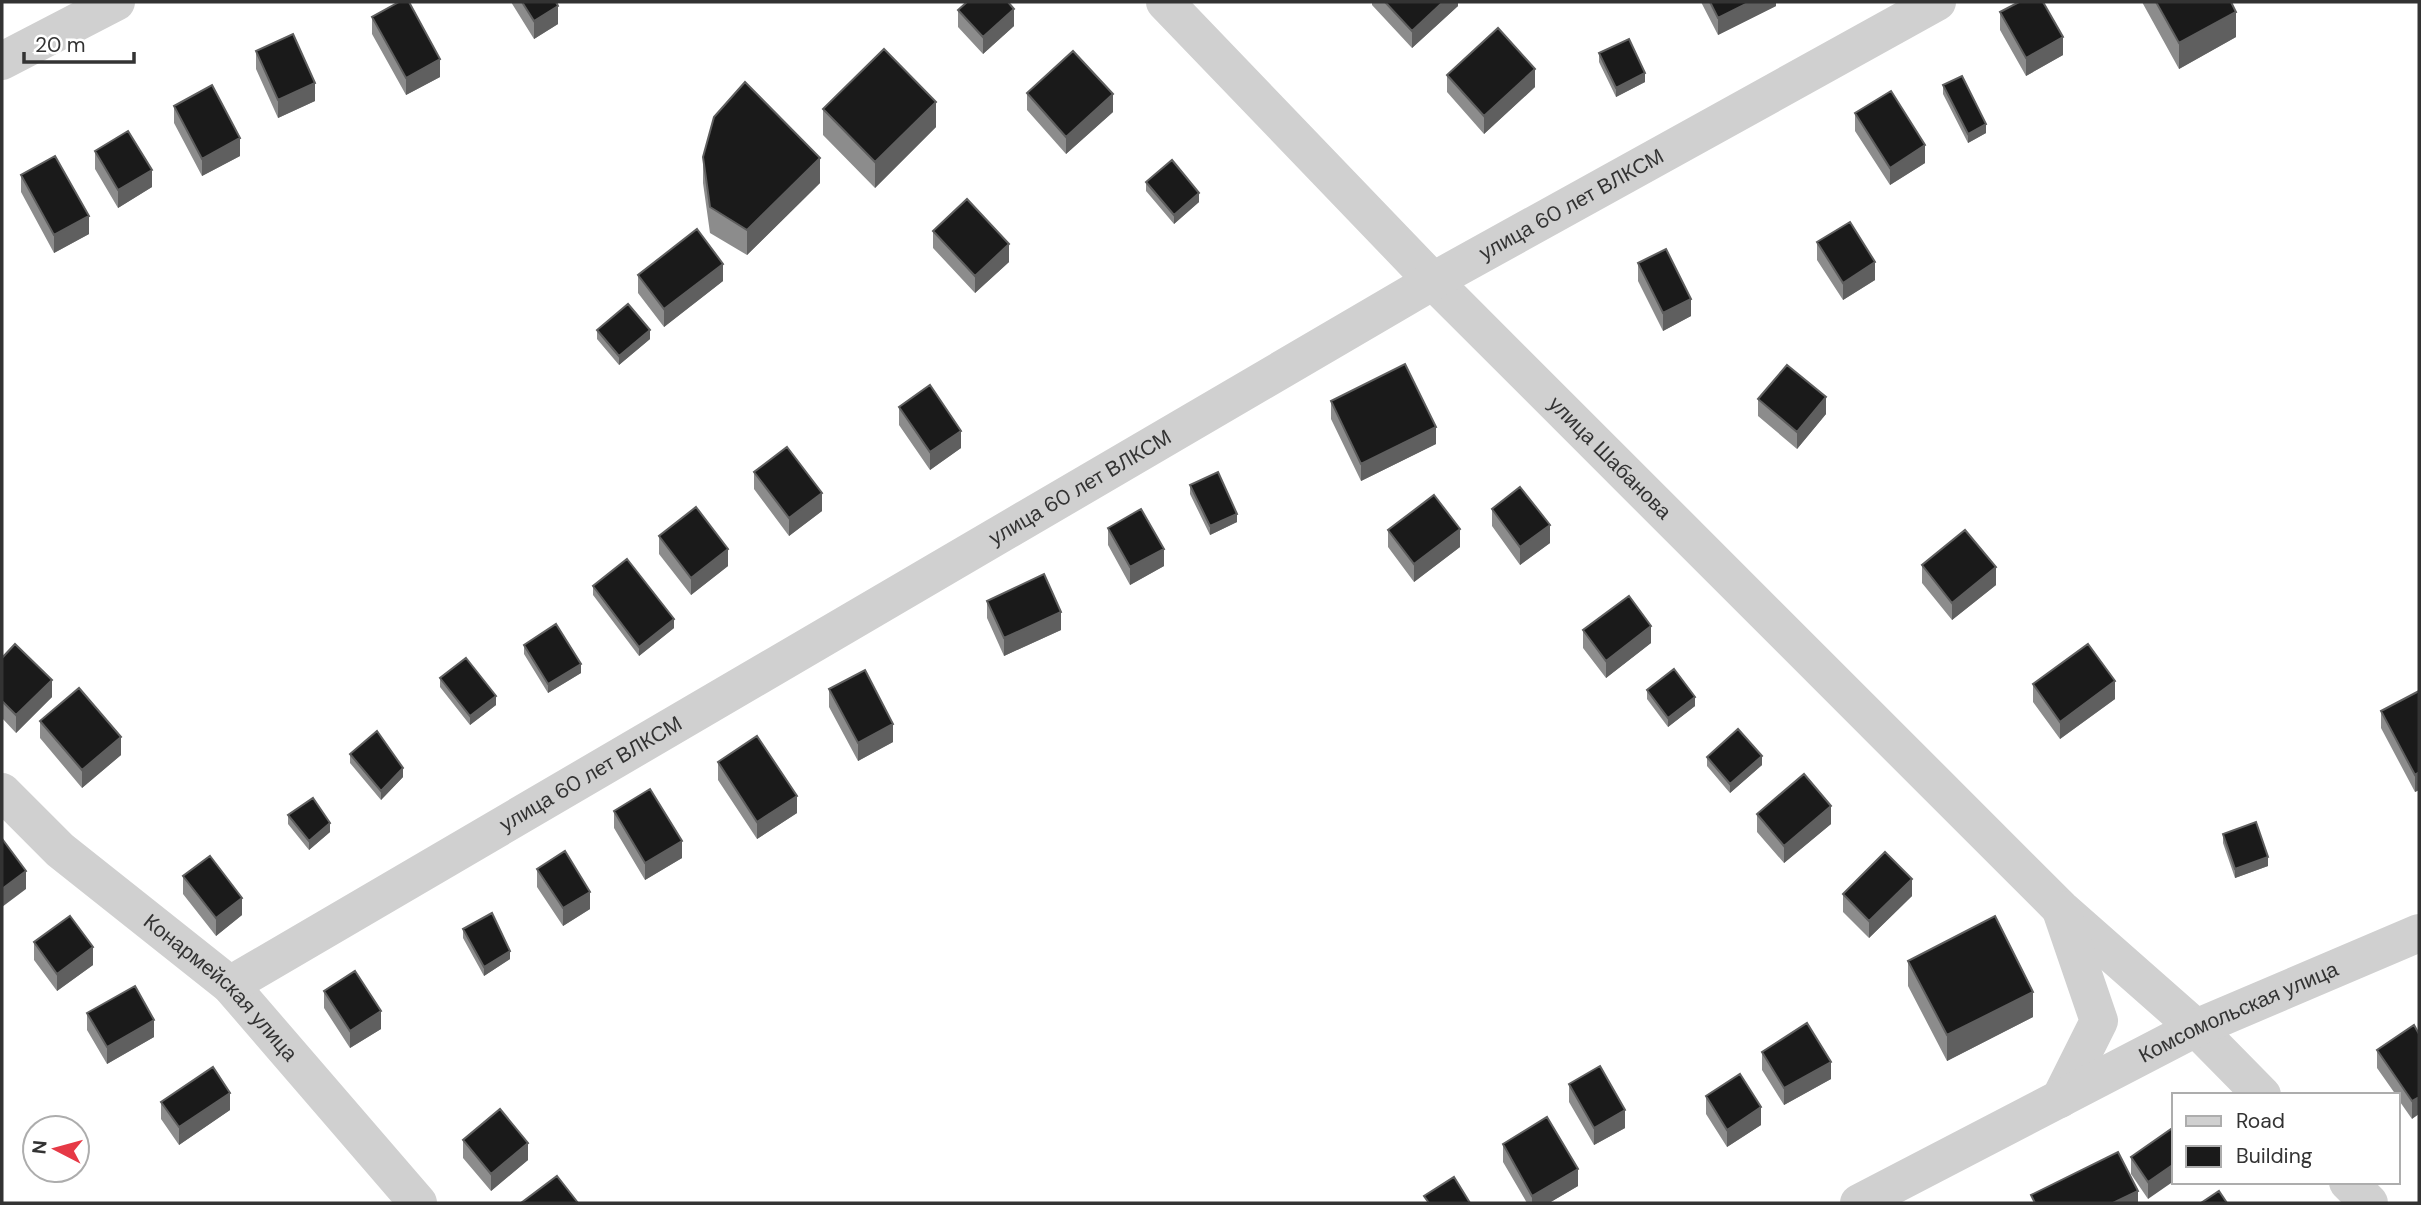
<svg xmlns="http://www.w3.org/2000/svg" width="2421" height="1205" font-family="'DM Sans',sans-serif">
	<rect width="100%" height="100%" fill="#fff"/>
	<g fill="none" stroke-linecap="round" stroke-linejoin="round">
		<g stroke="#d0d0d0" stroke-width="38">
			<path id="s1" d="M1165,2L1433,281L2061,909L2196,1028L2262,1095"/>
			<path d="M2,61L116,2"/>
			<path id="s2" d="M2,792L60,850L230,985L418,1203"/>
			<path id="s3" d="M230,985L1433,281L1937,2"/>
			<path d="M2060,1099L2099,1021L2061,910"/>
			<path d="M2348,1182L2369,1203"/>
			<path id="s4" d="M1859,1203L2196,1028L2419,933"/>
		</g>
	</g>
	<path fill="#8c8c8c" d="M511,2H556L558,24L534,39Z
		M1372,2H1458V6L1412,48L1372,5Z
		M1701,2H1776V6L1718,35Z
		M2142,2H2231L2236,37L2179,69Z
		M958,10L1014,26L983,54L958,27Z
		M2000,12L2063,55L2026,76L2000,30Z
		M372,17L440,77L406,95L372,34Z
		M256,51L315,101L278,118L256,69Z
		M1599,53L1645,82L1616,97L1599,62Z
		M1447,75L1535,87L1484,134L1447,92Z
		M1943,85L1986,133L1968,143L1943,94Z
		M1027,93L1113,112L1066,154L1027,110Z
		M174,106L240,156L202,176L174,123Z
		M823,109L936,127L875,188L823,135Z
		M1855,113L1925,163L1890,185L1855,131Z
		M95,151L152,187L118,208L95,169Z
		M703,157L820,183L747,255L710,233L703,183Z
		M21,175L89,234L54,253L21,192Z
		M1146,182L1199,202L1174,224L1146,191Z
		M933,231L1009,262L975,293L933,248Z
		M1817,242L1875,280L1843,300L1817,260Z
		M1638,263L1691,316L1663,331L1638,281Z
		M638,275L723,281L664,327L638,293Z
		M597,330L650,339L619,365L597,339Z
		M1758,399L1826,414L1797,449L1758,416Z
		M1331,401L1436,444L1361,481L1331,419Z
		M899,407L961,448L930,470L899,425Z
		M754,472L822,511L789,536L754,489Z
		M1190,485L1237,522L1210,535L1190,494Z
		M1492,509L1550,543L1520,565L1492,526Z
		M1108,528L1164,566L1130,585L1108,545Z
		M1388,530L1460,547L1414,582L1388,547Z
		M659,536L728,566L691,595L659,554Z
		M1922,565L1996,585L1952,620L1922,583Z
		M593,586L674,628L639,656L593,595Z
		M987,601L1061,630L1004,656L987,618Z
		M1583,630L1651,643L1606,678L1583,648Z
		M524,645L581,673L548,693L524,654Z
		M2,658L52,697L16,733L2,718Z
		M440,678L496,705L470,725L440,687Z
		M2033,684L2115,699L2060,739L2033,702Z
		M829,689L893,742L858,761L829,707Z
		M1647,690L1695,706L1668,727L1647,699Z
		M2419,691V790L2415,792L2381,728V711Z
		M40,721L121,755L82,788L40,738Z
		M350,754L403,777L381,800L350,763Z
		M1707,757L1762,765L1730,793L1707,766Z
		M718,762L797,813L757,839L718,780Z
		M614,811L682,858L645,880L614,828Z
		M1757,814L1831,824L1784,863L1757,832Z
		M288,815L330,832L309,850L288,824Z
		M2223,834L2268,866L2235,878L2223,843Z
		M537,869L590,909L563,926L537,887Z
		M183,876L242,915L216,936L183,894Z
		M1843,894L1912,896L1869,938L1843,912Z
		M463,929L510,959L484,976L463,938Z
		M34,942L93,965L57,991L34,960Z
		M1908,961L2033,1017L1947,1061L1908,986Z
		M324,991L381,1029L350,1048L324,1008Z
		M87,1013L154,1037L107,1064L87,1030Z
		M2414,1025L2412,1119L2398,1099V1095H2396L2377,1068V1050Z
		M1762,1052L1831,1079L1784,1105L1762,1070Z
		M1569,1084L1625,1128L1594,1145L1569,1102Z
		M1706,1096L1761,1125L1727,1147L1706,1114Z
		M161,1102L230,1110L179,1145L161,1119Z
		M2174,1127L2148,1199L2131,1174V1157Z
		M463,1140L528,1160L491,1191L463,1158Z
		M1503,1144L1578,1186L1549,1203H1527L1503,1162Z"/>
	<path fill="#5f5f5f" d="M1443,2H1458V6L1412,48V31Z
		M1750,2H1776V6L1718,35V18Z
		M558,6V24L534,39V21Z
		M1014,9V26L983,54V37Z
		M2236,12V37L2179,69V43Z
		M2063,37V55L2026,76V58Z
		M440,59V77L406,95V78Z
		M1535,69V87L1484,134V116Z
		M1645,73V82L1616,97V88Z
		M315,83V101L278,118V100Z
		M1113,94V112L1066,154V137Z
		M936,102V127L875,188V162Z
		M1986,124V133L1968,143V134Z
		M240,138V156L202,176V159Z
		M1925,145V163L1890,185V168Z
		M820,158V183L747,255V230Z
		M152,170V187L118,208V190Z
		M1199,193V202L1174,224V215Z
		M89,216V234L54,253V235Z
		M1009,244V262L975,293V276Z
		M1875,262V280L1843,300V283Z
		M723,264V281L664,327V309Z
		M1691,299V316L1663,331V313Z
		M650,330V339L619,365V356Z
		M1826,397V414L1797,449V432Z
		M1436,427V444L1361,481V464Z
		M961,431V448L930,470V452Z
		M822,493V511L789,536V518Z
		M1237,514V522L1210,535V526Z
		M1550,525V543L1520,565V547Z
		M1460,529V547L1414,582V564Z
		M728,549V566L691,595V578Z
		M1164,549V566L1130,585V567Z
		M1996,567V585L1952,620V603Z
		M1061,612V630L1004,656V638Z
		M674,619V628L639,656V647Z
		M1651,626V643L1606,678V661Z
		M581,664V673L548,693V684Z
		M52,680V697L16,733V715Z
		M2115,681V699L2060,739V722Z
		M496,696V705L470,725V716Z
		M1695,697V706L1668,727V718Z
		M893,724V742L858,761V743Z
		M121,737V755L82,788V770Z
		M1762,756V765L1730,793V784Z
		M403,768V777L381,800V791Z
		M2419,772V790L2415,792V775Z
		M797,796V813L757,839V822Z
		M1831,806V824L1784,863V846Z
		M330,823V832L309,850V841Z
		M682,841V858L645,880V863Z
		M2268,857V866L2235,878V869Z
		M26,871V889L2,907V889Z
		M1912,879V896L1869,938V921Z
		M590,892V909L563,926V908Z
		M242,898V915L216,936V918Z
		M93,947V965L57,991V974Z
		M510,951V959L484,976V967Z
		M2033,992V1017L1947,1061V1035Z
		M381,1011V1029L350,1048V1031Z
		M154,1020V1037L107,1064V1047Z
		M1831,1062V1079L1784,1105V1088Z
		M230,1093V1110L179,1145V1127Z
		M2419,1097V1114L2412,1119V1101Z
		M1761,1107V1125L1727,1147V1130Z
		M1625,1110V1128L1594,1145V1128Z
		M528,1143V1160L491,1191V1174Z
		M2174,1164V1181L2148,1199V1182Z
		M1578,1169V1186L1549,1203H1532V1196Z
		M2138,1191V1203H2113Z"/>
	<path fill="#1a1a1a" stroke="#5f5f5f" stroke-width="2" d="M399,2H409L440,59L406,78L372,17Z
		M522,2H556L558,6L534,21Z
		M967,2H1008L1014,9L983,37L958,10Z
		M1385,2H1443L1412,31Z
		M1710,2H1750L1718,18Z
		M2019,2H2043L2063,37L2026,58L2000,12Z
		M2156,2H2231L2236,12L2179,43Z
		M1498,28L1535,69L1484,116L1447,75Z
		M293,34L315,83L278,100L256,51Z
		M1629,39L1645,73L1616,88L1599,53Z
		M884,49L936,102L875,162L823,109Z
		M1073,51L1113,94L1066,137L1027,93Z
		M1962,76L1986,124L1968,134L1943,85Z
		M745,82L820,158L747,230L710,207L703,157L714,117Z
		M212,85L240,138L202,159L174,106Z
		M1891,91L1925,145L1890,168L1855,113Z
		M128,131L152,170L118,190L95,151Z
		M55,156L89,216L54,235L21,175Z
		M1172,160L1199,193L1174,215L1146,182Z
		M967,199L1009,244L975,276L933,231Z
		M1850,222L1875,262L1843,283L1817,242Z
		M697,229L723,264L664,309L638,275Z
		M1666,249L1691,299L1663,313L1638,263Z
		M628,304L650,330L619,356L597,330Z
		M1405,364L1436,427L1361,464L1331,401Z
		M1787,365L1826,397L1797,432L1758,399Z
		M930,385L961,431L930,452L899,407Z
		M787,447L822,493L789,518L754,472Z
		M1218,472L1237,514L1210,526L1190,485Z
		M1520,487L1550,525L1520,547L1492,509Z
		M1434,495L1460,529L1414,564L1388,530Z
		M696,507L728,549L691,578L659,536Z
		M1141,509L1164,549L1130,567L1108,528Z
		M1965,530L1996,567L1952,603L1922,565Z
		M627,559L674,619L639,647L593,586Z
		M1044,574L1061,612L1004,638L987,601Z
		M1629,596L1651,626L1606,661L1583,630Z
		M556,624L581,664L548,684L524,645Z
		M15,644L52,680L16,715L2,701V658Z
		M2088,644L2115,681L2060,722L2033,684Z
		M466,658L496,696L470,716L440,678Z
		M1674,669L1695,697L1668,718L1647,690Z
		M865,670L893,724L858,743L829,689Z
		M79,688L121,737L82,770L40,721Z
		M2419,691V772L2415,775L2381,711Z
		M1738,729L1762,756L1730,784L1707,757Z
		M377,731L403,768L381,791L350,754Z
		M757,736L797,796L757,822L718,762Z
		M1804,774L1831,806L1784,846L1757,814Z
		M650,789L682,841L645,863L614,811Z
		M313,798L330,823L309,841L288,815Z
		M2256,822L2268,857L2235,869L2223,834Z
		M3,840L26,871L2,889V841Z
		M565,851L590,892L563,908L537,869Z
		M1885,852L1912,879L1869,921L1843,894Z
		M210,856L242,898L216,918L183,876Z
		M492,913L510,951L484,967L463,929Z
		M70,916L93,947L57,974L34,942Z
		M1995,916L2033,992L1947,1035L1908,961Z
		M355,971L381,1011L350,1031L324,991Z
		M135,986L154,1020L107,1047L87,1013Z
		M1807,1023L1831,1062L1784,1088L1762,1052Z
		M2414,1025L2419,1034V1097L2412,1101L2377,1050Z
		M1600,1066L1625,1110L1594,1128L1569,1084Z
		M213,1067L230,1093L179,1127L161,1102Z
		M1740,1074L1761,1107L1727,1130L1706,1096Z
		M500,1109L528,1143L491,1174L463,1140Z
		M1547,1117L1578,1169L1532,1196L1503,1144Z
		M2174,1127V1164L2148,1182L2131,1157Z
		M2118,1152L2138,1191L2113,1203H2035L2031,1195Z
		M557,1176L578,1203H521Z
		M1454,1177L1470,1203H1429L1424,1196Z
		M2219,1191L2227,1203H2201Z"/>
	<g text-anchor="middle" stroke-width="7" stroke-linejoin="round" paint-order="stroke">
		<g font-size="21" fill="#333" stroke="#fff">
			<text dy="7" stroke="none"><textPath href="#s3" startOffset="1552">улица 60 лет ВЛКСМ</textPath></text>
			<text dy="7" stroke="none"><textPath href="#s1" startOffset="637">улица Шабанова</textPath></text>
			<text dy="7" stroke="none"><textPath href="#s3" startOffset="985">улица 60 лет ВЛКСМ</textPath></text>
			<text dy="7" stroke="none"><textPath href="#s3" startOffset="418">улица 60 лет ВЛКСМ</textPath></text>
			<text dy="7" stroke="none"><textPath href="#s2" startOffset="294">Конармейская улица</textPath></text>
			<text dy="7" stroke="none"><textPath href="#s4" startOffset="425">Комсомольская улица</textPath></text>
		</g>
	</g>
	<rect width="2421" height="1205" fill="none" stroke="#333333" stroke-width="7"/>
	<rect x="2172" y="1093" width="228" height="91" fill="#ffffff" stroke="#adadad" stroke-width="2"/>
	<rect x="2186" y="1116" width="35" height="10" fill="#d0d0d0" stroke="#adadad" stroke-width="2"/>
	<text x="2236" y="1128" font-size="21" fill="#333333">Road</text>
	<rect x="2186" y="1146" width="35" height="21" fill="#1a1a1a" stroke="#adadad" stroke-width="2"/>
	<text x="2236" y="1163" font-size="21" fill="#333333">Building</text>
	<g transform="translate(56 1149) rotate(276)"><circle r="33" fill="#ffffff" stroke="#adadad" stroke-width="2"/>
	<path d="M0-5L12 26L0 18L-12 26Z" fill="#e63946"/>
	<text y="-10" font-size="19" font-weight="bold" text-anchor="middle" fill="#333333">N</text>
	</g>
	<path d="M24 52v10h110v-10" fill="none" stroke="#333333" stroke-width="3.5"/>
	<text x="35" y="52" font-size="21" fill="#333333" stroke="#ffffff" stroke-width="5" paint-order="stroke">20 m</text>
</svg>
